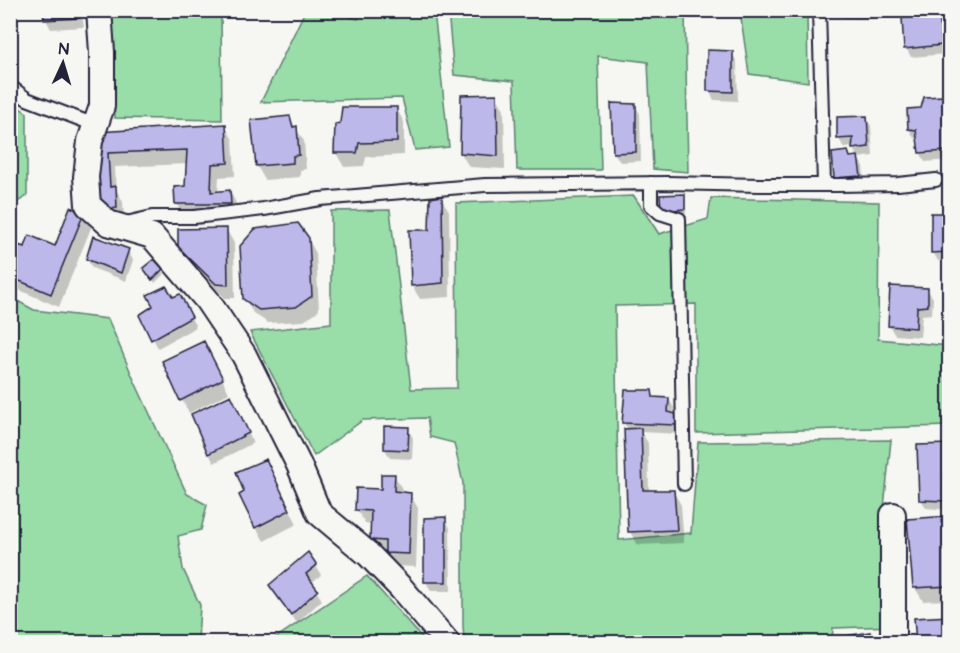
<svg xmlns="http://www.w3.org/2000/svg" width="960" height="653" font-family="'Architects Daughter',sans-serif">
	<rect width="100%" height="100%" fill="#f6f6f2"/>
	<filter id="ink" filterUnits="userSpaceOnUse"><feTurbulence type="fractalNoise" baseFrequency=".0167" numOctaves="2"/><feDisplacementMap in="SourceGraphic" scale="12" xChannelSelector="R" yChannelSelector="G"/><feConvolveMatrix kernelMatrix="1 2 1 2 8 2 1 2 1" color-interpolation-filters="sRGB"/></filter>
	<g filter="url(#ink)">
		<path fill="#99dda9" stroke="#5e8072" stroke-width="1.5" d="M110,11H221L222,120L115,118Z
			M305,11H330L358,19L360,11H434L449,147L415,150L402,98L261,102Z
			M448,11H685L688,172L653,169L648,62L598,56L601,170H517L514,81L454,75Z
			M740,11H807L808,82L749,74Z
			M11,102L27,113V196L11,206Z
			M634,196L659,234L708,219L711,198L879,202L878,339L949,346V426L696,433V304L615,306L619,540L691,533L698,442L891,440L880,546L894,626L833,628L832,642H464L463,625V483L454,443L430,437L427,418L363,420L314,456L250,332L331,323V211L390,210L411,389L457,388L456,203Z
			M10,297L34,310L108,319L134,380L187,494L207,505L201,530L178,536L183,569L200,605L198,641L204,642H11Z
			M367,576L426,642H262L274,639Z"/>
		<path fill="#0003" d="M45,10H81L84,27L51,29L46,20Z
			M838,10H874V19L843,18Z
			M924,10H941L943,15L947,54L911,57L906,48L924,18Z
			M732,53L737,62L738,101L714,100L709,91Z
			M496,96L504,109L505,169L469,167L461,153Z
			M942,97L947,106L950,136V160L925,162L920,152L919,138H914L909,129L922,110Z
			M635,105L640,114L641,161L620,162L614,153Z
			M396,108L404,122V155L366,157L364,166L344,167L336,153V125Z
			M866,117L871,126L873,156L858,158L863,166L865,185L841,187L836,178L850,158L858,157L853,147L844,148L839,139Z
			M289,118L304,141L306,169L300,170V177L265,180L257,166L252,121Z
			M225,126L233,140L235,176L219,177L218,192L230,191L237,205L238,217H184L176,203L187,188L188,164L115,167L116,189L123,202L124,221L109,222L98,134Z
			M684,196L686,200V213L665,215Z
			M441,198L449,211L450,297L420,299L412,286Z
			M83,214L91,228L59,307L10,286V245L26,249L56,248Z
			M950,214V261H938L933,252Z
			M226,229L234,243L235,298H225L187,261L179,247Z
			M308,239L316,253L319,310L304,321L268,323L253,313L245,299Z
			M128,251L133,260L126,281L92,268L87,259Z
			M145,268L161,270L164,274L155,283Z
			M927,289L933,298L932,314L922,315L920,337L895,335L889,326Z
			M179,296L196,327L158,348L141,316Z
			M211,356L229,393L189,413L182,400Z
			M651,392L655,398L669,399L674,408L673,415H675L681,424L680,434L641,432L648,443L649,492L673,491L681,505L684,543L638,545L630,532L628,430L624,423Z
			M236,406L253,443L214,463L209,454L193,415Z
			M408,429L413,438L412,459L390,458L385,449Z
			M950,445V484H948L949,510L926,508L921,499Z
			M273,475L297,524L264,541L256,527L245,492Z
			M394,475L402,489L401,493L410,495L418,508L416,567L395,566L388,554H379L371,540L372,524L365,523L357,510L382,490Z
			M445,518L450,528L451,591H431L426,582Z
			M950,518V600L923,601L915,588Z
			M316,566L321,575L311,583L322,600L297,623L276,594Z
			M869,634L874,642H848V637Z"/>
		<path fill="#bcb8ea" stroke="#22223b" stroke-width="1.5" d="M43,10H78L79,18L44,20Z
			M923,10H939L942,45L904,49L902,18L923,16Z
			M707,50L733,51V92L707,91Z
			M497,94L498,156L460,153L461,95Z
			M943,96L947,151L919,153L916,130L908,129L907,109L921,108L924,97Z
			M611,103L636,104V152L613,153Z
			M342,107H397V142L359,143L357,153H334L335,124L340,123Z
			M290,116L293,127L297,126L299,155L293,156V163L256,166L251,120Z
			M867,116L869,147L852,149L853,138L837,139V117Z
			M226,124L228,163L212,164L211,192L230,190L231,204H175L174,187L185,186L187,150L108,153L110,187L116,186L117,208L100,209L97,132Z
			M848,151L850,157L858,156L861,176L834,178L832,153Z
			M685,194V209L661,211L660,195Z
			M442,196L443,283L411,286L409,230H429L430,198Z
			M70,207L84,213L51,294L10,277V243L25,247L29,235L55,246Z
			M931,213H950V252L931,253Z
			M298,223L309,238L312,296L296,307L259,310L243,299L240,246L255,229Z
			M227,228L228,285L216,284L178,247V229Z
			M93,236L129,249L121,273L86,259Z
			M154,259L163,269L152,280L143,268Z
			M166,286L173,297L180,294L192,317L151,340L139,315L153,306L147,295Z
			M890,286L928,288V306L917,307L916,328L888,326Z
			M204,341L223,379L180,401L162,361Z
			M625,390H652L653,397L669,398L668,412L676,414V425L622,423Z
			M231,395L249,433L208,454L191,414Z
			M384,426L409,427L408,450L384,449Z
			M641,428L643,490H674L677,530L628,532L624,429Z
			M950,444V475H944L945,501L919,500L917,445Z
			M266,459L290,510L255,528L239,495L244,492L236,472Z
			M381,474H395L394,491L411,493L409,554L385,553V541L370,540L371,511L355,510L356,488L381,489Z
			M950,516V586L913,588L907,519Z
			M446,517V582H424V518Z
			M308,552L317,565L306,574L318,590L291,615L269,585Z
			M950,616V642H916L914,618Z
			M870,632V642H847V636Z"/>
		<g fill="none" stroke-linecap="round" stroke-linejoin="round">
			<g stroke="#22223b" stroke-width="16">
				<path id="service" d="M819,10L824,185
					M10,86L27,99L95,125
					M651,183V205L660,213L679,219L684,484
					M126,223L152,217H194L264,209L320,199L485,185L667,183L760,185H838L898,184L936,180"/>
			</g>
			<g stroke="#22223b" stroke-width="28">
				<path id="minor" d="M99,10L102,52V106L90,141L86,177L88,205L108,223L152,236L207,300L244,355L299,465L319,513L368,554L401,588L447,642
					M893,515V642"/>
			</g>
			<use href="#service" stroke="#f6f6f2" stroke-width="12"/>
			<use href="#minor" stroke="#f6f6f2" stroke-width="24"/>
		</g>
	</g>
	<rect width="960" height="653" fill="none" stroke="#f6f6f2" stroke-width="36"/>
	<rect x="18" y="18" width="924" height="617" fill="none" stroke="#22223b" stroke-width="2" filter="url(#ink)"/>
	<g transform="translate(63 63) rotate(4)" stroke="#f6f6f2" stroke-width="4.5" paint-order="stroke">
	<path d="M0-4.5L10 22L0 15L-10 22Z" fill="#22223b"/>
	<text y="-9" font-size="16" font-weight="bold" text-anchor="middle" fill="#22223b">N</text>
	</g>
</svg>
